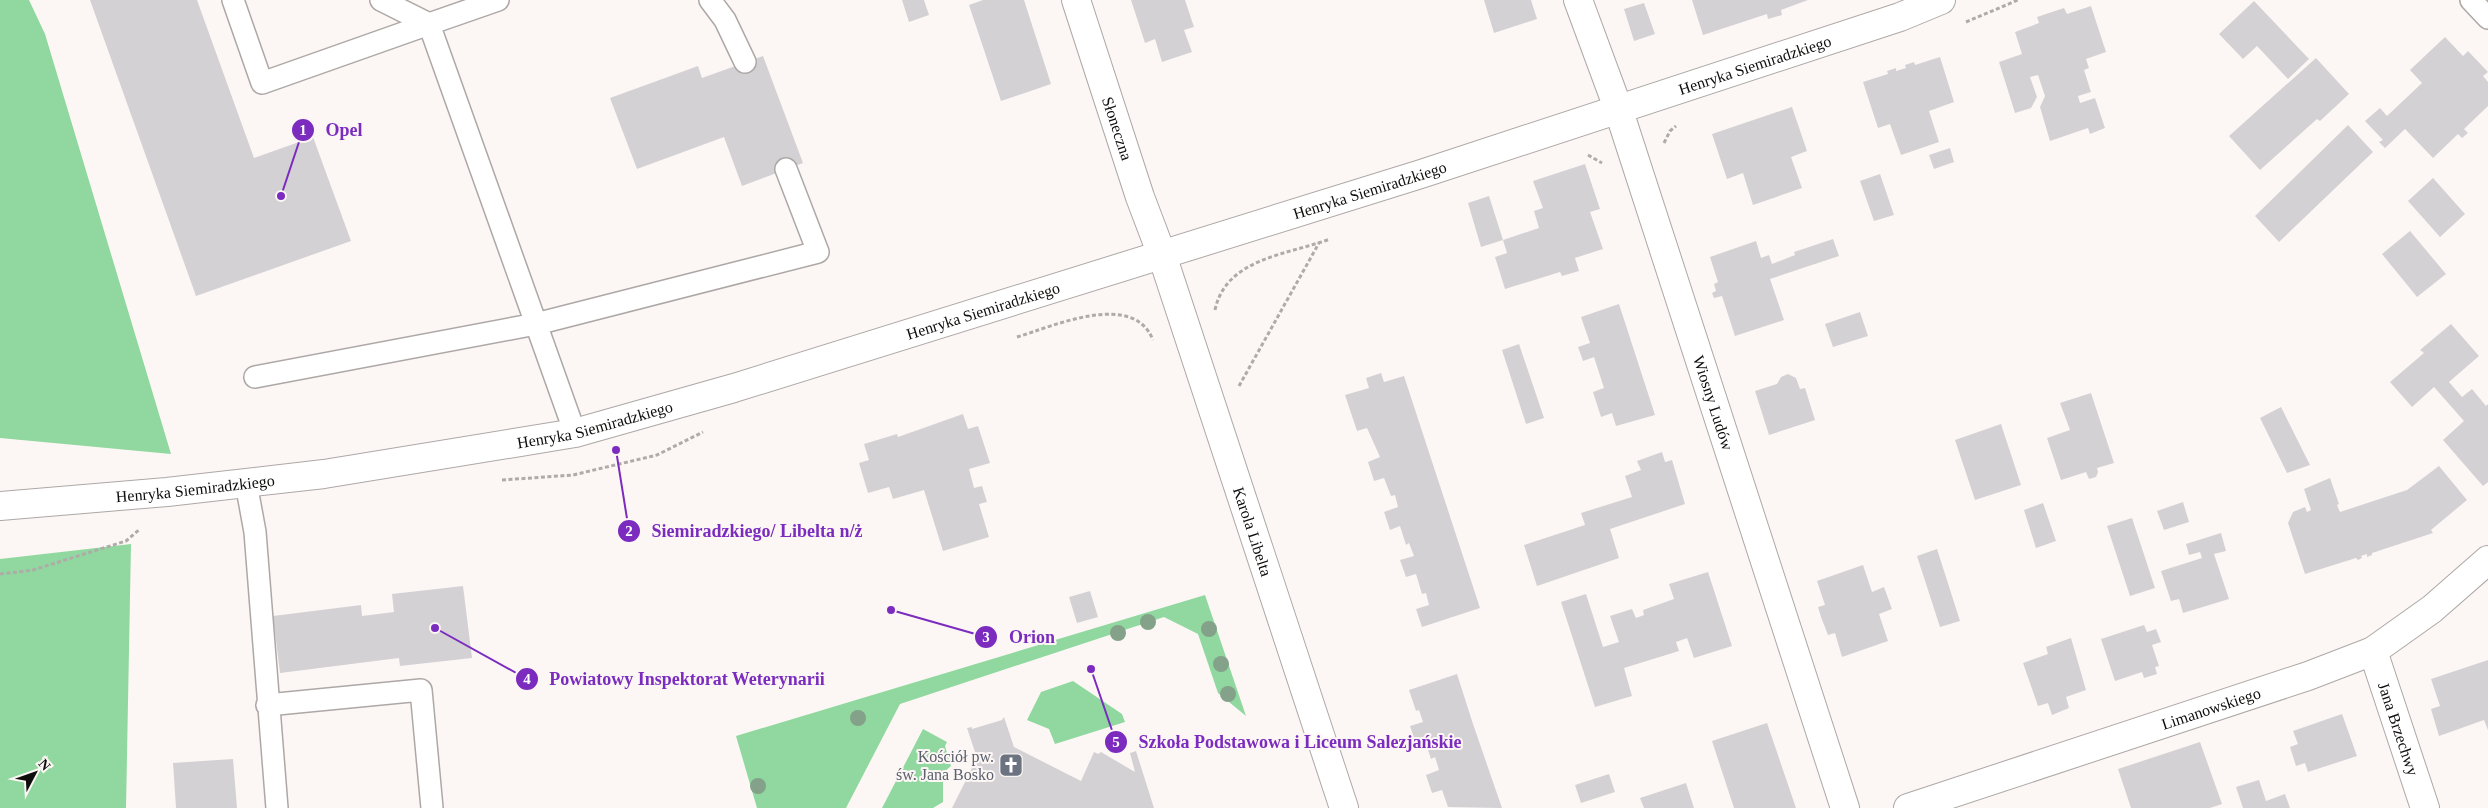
<svg xmlns="http://www.w3.org/2000/svg" width="2488" height="808" font-family="'Times New Roman',serif">
	<rect width="100%" height="100%" fill="#fcf7f4"/>
	<path fill="#90d89f" d="M0,0H29L45,34L171,454L0,438Z
		M131,544L126,808H0V559Z
		M1205,595L1246,716L1218,693L1198,634L1164,617L900,704L846,808H757L736,736Z
		M1073,681L1122,714L1125,722L1055,744L1049,729L1027,720L1041,692Z
		M923,729L947,742L945,746L951,766L943,773V802L933,808H882Z"/>
	<path fill="#d4d1d5" d="M90,0H197L254,158L313,137L351,241L196,296Z
		M902,0H924L929,15L909,22Z
		M983,0H1024L1051,84L1001,101L969,5Z
		M1131,0H1185L1194,27L1184,30L1192,52L1162,62L1155,39L1145,43Z
		M1484,0H1531L1537,19L1494,33Z
		M1692,0H1808L1781,10L1782,15L1768,19L1767,14L1703,35Z
		M2254,1L2309,59L2288,79L2257,46L2243,59L2219,34Z
		M1644,3L1655,34L1634,41L1624,9Z
		M2091,6L2106,52L2086,59L2089,68L2084,70L2091,92L2078,96L2080,103L2095,98L2105,128L2090,134L2088,128L2050,141L2040,107L2045,96L2038,75L2030,77L2037,97L2031,108L2015,113L1999,62L2022,54L2015,32L2039,23L2037,17L2064,8L2067,14Z
		M2445,37L2463,56L2468,51L2488,72L2483,76L2488,82V106L2464,129L2468,133L2462,138L2458,134L2433,158L2405,129L2385,148L2379,142L2383,140L2365,121L2380,108L2387,116L2422,83L2410,70Z
		M763,56L803,163L742,186L724,137L637,169L610,98L698,66L702,78Z
		M1940,57L1954,102L1929,111L1939,142L1901,155L1890,124L1878,128L1863,82L1888,74L1887,71L1896,68V71L1906,68L1905,65L1914,62L1915,65Z
		M2316,58L2349,94L2320,121L2317,119L2260,170L2229,136Z
		M1792,107L1807,151L1791,157L1802,188L1753,205L1743,173L1727,179L1712,134Z
		M2348,125L2373,152L2279,242L2255,216Z
		M1950,148L1954,162L1934,169L1929,155Z
		M1585,164L1600,209L1590,212L1603,249L1575,258L1579,271L1562,276L1560,272L1505,289L1495,257L1507,253L1503,240L1539,228L1534,211L1543,208L1533,181Z
		M1880,174L1894,215L1874,221L1860,181Z
		M2433,178L2465,214L2440,237L2408,201Z
		M1489,196L1503,240L1481,247L1468,203Z
		M2410,231L2446,274L2417,297L2382,254Z
		M1833,239L1839,256L1770,279L1784,320L1735,336L1722,296L1714,298L1712,293L1716,291L1714,284L1718,282L1710,257L1756,241L1761,258L1769,255L1772,264L1795,255L1794,252Z
		M1619,304L1655,415L1616,426L1612,413L1601,417L1593,392L1604,388L1594,357L1583,361L1578,347L1590,343L1581,317Z
		M1860,312L1868,336L1833,347L1825,324Z
		M2451,324L2479,356L2449,382L2462,397L2472,389L2486,406L2488,404V482L2483,486L2443,440L2464,421L2434,387L2412,407L2390,382L2424,353L2420,350Z
		M1519,344L1544,418L1526,424L1502,350Z
		M1381,373L1384,382L1404,376L1480,608L1422,627L1416,609L1429,605L1426,593L1422,594L1416,574L1406,577L1400,560L1414,556L1409,543L1406,545L1400,526L1390,530L1384,512L1398,507L1395,495L1391,496L1384,478L1374,481L1368,462L1380,457L1367,428L1357,431L1345,395L1369,388L1366,378Z
		M1788,374L1796,378L1800,389L1805,388L1815,420L1769,435L1755,391L1777,384L1781,377Z
		M2091,393L2114,463L2097,468L2098,472L2096,477L2089,479L2086,472L2061,480L2047,438L2070,430L2060,403Z
		M2281,407L2310,465L2287,473L2260,418Z
		M963,414L968,429L978,426L990,463L969,469L974,488L982,486L987,502L979,504L989,537L943,551L924,490L893,499L889,487L868,493L859,463L869,460L864,444L897,434L898,437Z
		M2001,424L2021,485L1975,500L1955,440Z
		M1662,452L1665,462L1672,460L1685,504L1610,529L1619,558L1537,586L1524,545L1585,525L1581,513L1632,497L1625,476L1641,470L1637,461Z
		M2439,466L2467,500L2431,530L2433,533L2372,553V555L2367,557V554L2361,556L2362,558L2358,560L2356,558L2305,574L2288,523L2293,512L2305,507L2307,512L2311,510L2304,489L2330,478L2339,504L2337,505L2340,512L2407,490Z
		M2183,502L2189,522L2164,530L2157,511Z
		M2043,503L2056,541L2036,548L2024,510Z
		M2132,518L2155,588L2130,596L2107,526Z
		M2221,533L2226,551L2214,554L2229,599L2183,613L2179,599L2171,601L2161,571L2202,558L2200,552L2189,555L2186,544Z
		M1937,549L1960,621L1940,627L1917,556Z
		M1863,565L1872,592L1884,587L1892,609L1879,614L1888,641L1842,657L1835,633L1828,635L1821,617L1818,607L1825,605L1817,581Z
		M1708,572L1732,646L1694,658L1687,638L1676,642L1679,651L1624,668L1632,696L1595,707L1561,602L1586,594L1603,647L1619,642L1610,616L1632,609L1636,618L1644,615L1643,610L1674,599L1669,584Z
		M463,586L472,658L400,666L399,658L280,673L273,616L361,605L362,616L394,612L392,594Z
		M1090,591L1098,617L1077,623L1069,597Z
		M2144,625L2147,632L2156,629L2161,642L2152,645L2159,666L2155,667L2157,674L2144,678L2142,672L2115,681L2101,639Z
		M2071,638L2086,690L2066,697L2069,708L2052,715L2048,703L2038,706L2023,663L2048,654L2046,647Z
		M2488,660V730L2484,720L2439,736L2431,709L2440,706L2431,679Z
		M1457,674L1473,724L1502,808L1448,807L1442,790L1432,793L1426,775L1439,770L1435,757L1431,759L1425,741L1416,744L1410,726L1423,722L1419,710L1416,711L1409,690Z
		M2342,714L2357,756L2308,772L2305,763L2296,766L2290,747L2298,744L2293,731Z
		M1004,717L1014,747L1081,781L1094,752L1098,754L1101,752L1135,772L1130,753L1136,751L1154,808H952L977,758L967,728L972,727V729L1002,720Z
		M1767,723L1796,808H1734L1712,741Z
		M2200,742L2222,804L2210,808H2131L2118,769Z
		M233,759L237,808H176L173,763Z
		M1609,774L1615,792L1581,803L1575,785Z
		M2259,780L2266,801L2285,794L2290,808H2243L2236,787Z
		M1686,783L1694,808H1644L1640,798Z"/>
	<g fill="none" stroke-linecap="round" stroke-linejoin="round">
		<g stroke="#ada8a6" stroke-width="24">
			<path id="service" d="M233,0L262,83L429,24L381,0
				M498,0L429,24L575,433
				M710,0L725,20L745,62
				M2471,0L2488,18
				M255,377L536,324L818,252L786,169
				M246,483L255,532L277,808
				M267,705L421,690L432,808"/>
		</g>
		<g stroke="#ada8a6" stroke-width="30">
			<g id="minor">
				<path id="s1" d="M1076,0L1140,197L1162,255"/>
				<path id="s2" d="M1578,0L1618,108L1845,808"/>
				<path id="s3" d="M2373,651L2425,808"/>
				<path id="s4" d="M1908,808L2308,676L2373,651L2432,609L2488,560"/>
			</g>
		</g>
		<g stroke="#ada8a6" stroke-width="30">
			<g id="tertiary">
				<path id="s5" d="M1162,255L1344,808"/>
			</g>
		</g>
		<g stroke="#ada8a6" stroke-width="30">
			<g id="secondary">
				<path id="s6" d="M0,506L167,492L324,474L575,433L734,388L1421,174L1900,17L1941,0"/>
			</g>
		</g>
		<path stroke="#afaba8" stroke-width="3" stroke-dasharray="4 2.5" stroke-linecap="butt" d="M1966,22L2018,0
			M1664,143L1670,131L1676,126
			M1588,155L1602,163
			M1215,310C1226,258 1287,255 1330,239
			M1017,337C1054,326 1133,290 1153,340
			M1239,386L1319,243
			M502,480L573,475L657,455L703,432
			M0,574L33,570L126,541L140,529"/>
		<use href="#service" stroke="#fff" stroke-width="21"/>
		<use href="#minor" stroke="#fff" stroke-width="28"/>
		<use href="#tertiary" stroke="#fff" stroke-width="28"/>
		<use href="#secondary" stroke="#fff" stroke-width="28"/>
	</g>
	<g fill="#84a189">
		<circle cx="1148" cy="622" r="8"/>
		<circle cx="1209" cy="629" r="8"/>
		<circle cx="1118" cy="633" r="8"/>
		<circle cx="1221" cy="664" r="8"/>
		<circle cx="1228" cy="694" r="8"/>
		<circle cx="858" cy="718" r="8"/>
		<circle cx="758" cy="786" r="8"/>
	</g>
	<defs>
		<g id="church-square" transform="scale(1.25)"><rect x="-9" y="-9" width="18" height="18" rx="4" fill="#6b7280" stroke="#fcf7f4"/><path d="M-1.2-6h2.4v3.5h3.3v2.4h-3.3V6h-2.4V-.1h-3.3v-2.4h3.3Z" fill="#fff"/></g>
	</defs>
	<g fill-rule="evenodd">
		<use href="#church-square" x="1011" y="765"/>
	</g>
	<g text-anchor="middle" stroke-width="4" stroke-linejoin="round" paint-order="stroke">
		<g font-size="16" fill="#0e0d0c" stroke="#fcf7f4">
			<text dy="6" stroke="none"><textPath href="#s6" startOffset="1816">Henryka Siemiradzkiego</textPath></text>
			<text dy="6" stroke="none"><textPath href="#s1" startOffset="135">Słoneczna</textPath></text>
			<text dy="6" stroke="none"><textPath href="#s6" startOffset="1411">Henryka Siemiradzkiego</textPath></text>
			<text dy="6" stroke="none"><textPath href="#s6" startOffset="1006">Henryka Siemiradzkiego</textPath></text>
			<text dy="6" stroke="none"><textPath href="#s2" startOffset="425">Wiosny Ludów</textPath></text>
			<text dy="6" stroke="none"><textPath href="#s6" startOffset="601">Henryka Siemiradzkiego</textPath></text>
			<text dy="6" stroke="none"><textPath href="#s6" startOffset="196">Henryka Siemiradzkiego</textPath></text>
			<text dy="6" stroke="none"><textPath href="#s5" startOffset="291">Karola Libelta</textPath></text>
			<text dy="6" stroke="none"><textPath href="#s4" startOffset="319">Limanowskiego</textPath></text>
			<text dy="6" stroke="none"><textPath href="#s3" startOffset="82">Jana Brzechwy</textPath></text>
		</g>
		<g font-size="16" fill="#5b616d" stroke="#fcf7f4" text-anchor="end">
			<text x="994" y="762">Kościół pw.<tspan x="994" dy="18">św. Jana Bosko</tspan></text>
		</g>
	</g>
	<path fill="none" stroke="#7b2cbf" stroke-width="2" d="M281 196L303 130M616 450L629 531M891 610L986 637M435 628L527 679M1091 669L1116 742"/>
	<g fill="#7b2cbf" stroke="#fcf7f4" stroke-width="2">
		<circle cx="281" cy="196" r="5"/>
		<circle cx="616" cy="450" r="5"/>
		<circle cx="891" cy="610" r="5"/>
		<circle cx="435" cy="628" r="5"/>
		<circle cx="1091" cy="669" r="5"/>
		<circle cx="303" cy="130" r="12"/>
		<circle cx="629" cy="531" r="12"/>
		<circle cx="986" cy="637" r="12"/>
		<circle cx="527" cy="679" r="12"/>
		<circle cx="1116" cy="742" r="12"/>
	</g>
	<g font-size="15" text-anchor="middle" font-weight="bold" fill="#fff">
		<text x="303" y="135">1</text>
		<text x="629" y="536">2</text>
		<text x="986" y="642">3</text>
		<text x="527" y="684">4</text>
		<text x="1116" y="747">5</text>
	</g>
	<g font-size="18" text-anchor="middle" font-weight="bold" fill="#7b2cbf" stroke="#fcf7f4" stroke-width="4" stroke-linejoin="round" paint-order="stroke">
		<text x="344" y="136">Opel</text>
		<text x="757" y="537">Siemiradzkiego/ Libelta n/ż</text>
		<text x="1032" y="643">Orion</text>
		<text x="687" y="685">Powiatowy Inspektorat Weterynarii</text>
		<text x="1300" y="748">Szkoła Podstawowa i Liceum Salezjańskie</text>
	</g>
	<g transform="translate(35 773) rotate(49)" stroke="#fcf7f4" stroke-width="4" paint-order="stroke">
	<path d="M0-4L9 19L0 12L-9 19Z" fill="#0e0d0c"/>
	<text y="-8" font-size="14" font-weight="bold" text-anchor="middle" fill="#0e0d0c">N</text>
	</g>
</svg>
